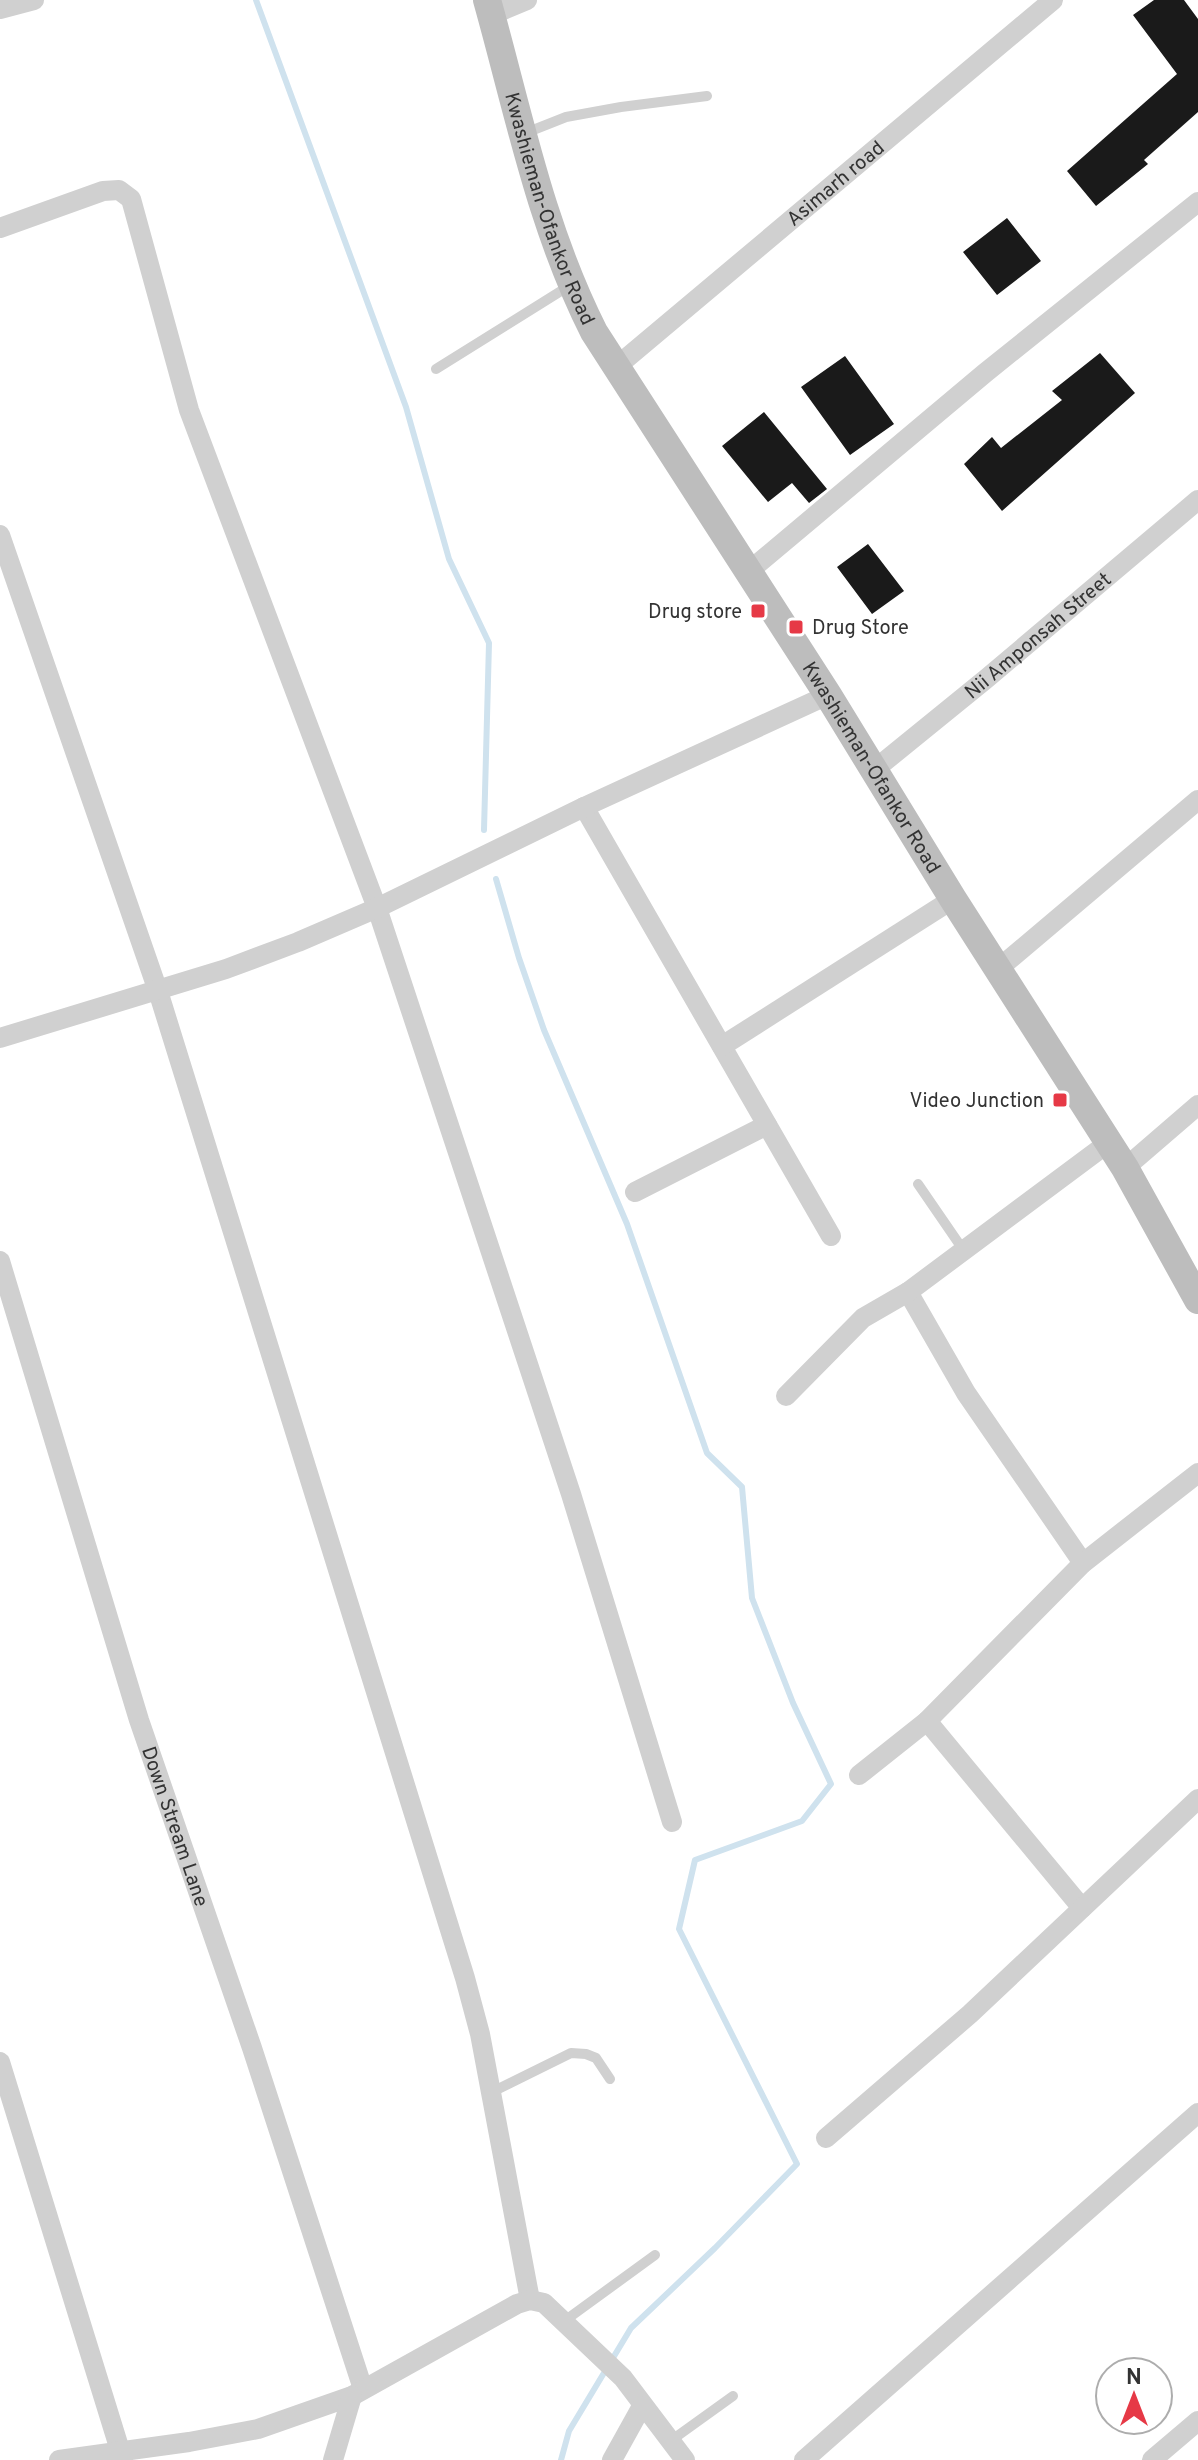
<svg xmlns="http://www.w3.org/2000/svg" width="1198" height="2460" font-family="Overpass,sans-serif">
	<rect width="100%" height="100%" fill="#fff"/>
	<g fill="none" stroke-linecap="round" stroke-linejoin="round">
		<path stroke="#cfe2ee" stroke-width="6" d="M256,0L406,407L449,559L489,643L484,830
			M496,879L519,958L544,1030L627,1224L707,1453L742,1487L752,1598L793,1703L831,1784L802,1821L695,1860L679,1929L797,2164L715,2248L631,2328L569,2431L561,2460"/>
	</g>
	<path fill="#1a1a1a" d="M1154,0H1184L1198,19V112L1144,160L1148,164L1096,206L1067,171L1177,74L1133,15Z
		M1007,218L1041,261L997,295L963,252Z
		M1100,353L1135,393L1002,511L964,464L992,437L1001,448L1062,400L1052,391Z
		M845,356L894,424L850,455L801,387Z
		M764,412L827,489L809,503L792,483L768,502L722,446Z
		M868,544L904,591L872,614L837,567Z"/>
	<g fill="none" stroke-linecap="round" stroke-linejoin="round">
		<path stroke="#d0d0d0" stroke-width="10" d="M523,134L566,117L621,107L707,96
			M436,369L569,286
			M918,1184L964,1251
			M492,2092L571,2053L586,2054L596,2058L610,2079
			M563,2322L655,2255
			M669,2442L733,2396"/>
		<g stroke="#d0d0d0" stroke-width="20">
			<path d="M0,9L34,0"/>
			<path d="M491,15L527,0"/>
			<path d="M0,228L103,191L119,190L131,199L189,410L377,908L571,1494L672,1822"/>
			<path id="s1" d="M616,367L1053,0"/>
			<path d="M0,535L158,991L465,1978L480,2034L530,2300"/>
			<path d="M748,572L985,373L1198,202"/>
			<path id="s2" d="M874,770L986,679L1198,500"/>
			<path d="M584,807L831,1236"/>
			<path d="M998,969L1198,800"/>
			<path d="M0,1038L226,969L298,942L377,908L584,807L828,695"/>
			<path d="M722,1046L953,899"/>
			<path d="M1125,1168L1198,1105"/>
			<path d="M635,1192L767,1125"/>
			<path id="s3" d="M0,1261L139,1720L252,2048L363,2389"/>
			<path d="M908,1292L966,1393L1083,1563"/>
			<path d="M786,1396L863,1318L908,1292L1108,1143"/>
			<path d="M927,1721L1082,1908"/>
			<path d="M859,1775L927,1721L1083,1563L1198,1473"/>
			<path d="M0,2062L123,2460"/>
			<path d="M826,2138L970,2014L1198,1799"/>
			<path d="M59,2460L189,2442L258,2429L352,2396L517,2304L530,2300L544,2303L623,2378L685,2460"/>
			<path d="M333,2460L352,2396"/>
			<path d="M612,2460L642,2406"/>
			<path d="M804,2460L1198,2113"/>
			<path d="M1152,2460L1198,2421"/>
		</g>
		<path stroke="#bdbdbd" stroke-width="28" id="s4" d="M487,0C519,114 540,225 594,332L828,695L953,899L1125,1168L1198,1300"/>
	</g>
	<g fill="#e63946" stroke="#fff" stroke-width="3">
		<rect x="750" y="603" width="16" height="16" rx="4"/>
		<rect x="788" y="619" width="16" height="16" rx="4"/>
		<rect x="1052" y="1092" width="16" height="16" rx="4"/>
	</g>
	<g text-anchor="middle" stroke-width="8" stroke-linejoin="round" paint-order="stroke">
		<g font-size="20" fill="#333" stroke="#fff">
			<text dy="7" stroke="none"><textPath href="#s1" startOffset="286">Asimarh road</textPath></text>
			<text dy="7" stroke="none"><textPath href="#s4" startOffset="218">Kwashieman-Ofankor Road</textPath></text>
			<text dy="7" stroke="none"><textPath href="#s2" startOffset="212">Nii Amponsah Street</textPath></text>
			<text dy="7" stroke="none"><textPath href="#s4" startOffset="866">Kwashieman-Ofankor Road</textPath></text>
			<text dy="7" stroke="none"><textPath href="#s3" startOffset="592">Down Stream Lane</textPath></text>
		</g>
		<g font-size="20" fill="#333" stroke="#fff" text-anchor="end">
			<text x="742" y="618">Drug store</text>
			<text x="812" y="634" text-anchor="start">Drug Store</text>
			<text x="1044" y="1107">Video Junction</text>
		</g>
	</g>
	<g transform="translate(1134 2396)"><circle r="38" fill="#ffffff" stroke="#adadad" stroke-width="2"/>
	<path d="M0-6L14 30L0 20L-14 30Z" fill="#e63946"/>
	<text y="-12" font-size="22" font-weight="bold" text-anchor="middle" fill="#333333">N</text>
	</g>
</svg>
